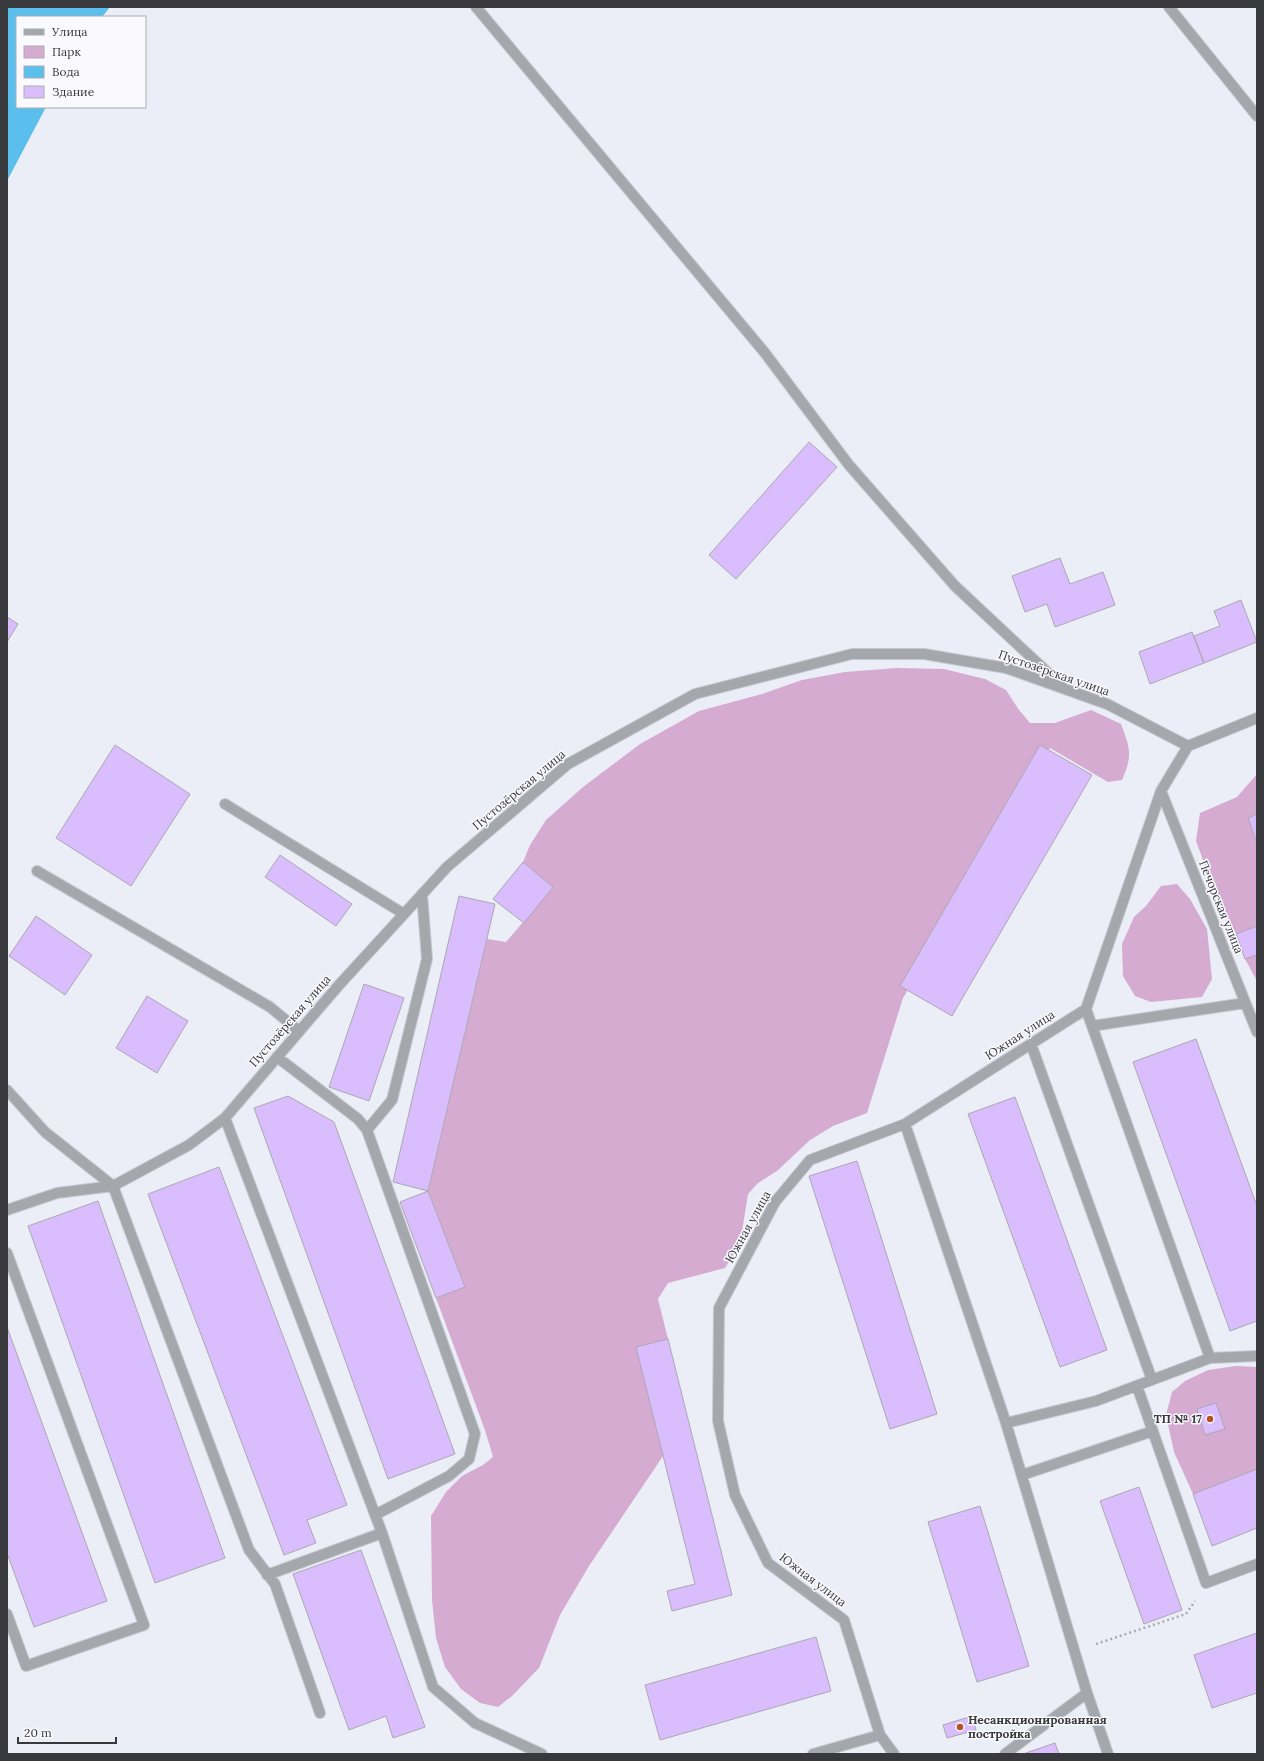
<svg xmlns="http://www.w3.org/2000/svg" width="1264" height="1761" font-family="Lora,serif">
	<rect width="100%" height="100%" fill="#ebedf7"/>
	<path fill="#d5abd1" d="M897,668L944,669L985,679L1006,690L1019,710L1030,723H1055L1091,710L1121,724C1130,748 1133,755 1122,780L1108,782L1050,748L903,998L867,1113L833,1126L810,1140L777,1171L758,1183L748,1194L740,1244L725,1268L668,1283L658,1299L668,1339L636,1347L663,1456L589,1566L560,1615L539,1668L512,1696L498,1707L480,1703L461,1689L445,1667L436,1638L432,1600L431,1516L446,1492L462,1476L483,1465L493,1457L485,1430L436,1298L465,1287L428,1191L487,939L506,942L553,887L523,862L530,845L546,820L583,787L640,744L699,711L762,694L802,680L845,672Z
		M1257,774V981L1245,959L1236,934L1213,887L1196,841L1200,813L1237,797Z
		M1177,884L1190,899L1207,929L1212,979L1202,997L1151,1002L1135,996L1123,976L1122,944L1134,917L1146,906L1161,886Z
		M1236,1366L1257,1367V1469L1193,1494L1174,1452L1166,1415L1172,1392L1185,1381L1208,1370Z"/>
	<path fill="#5abfec" d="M7,7H110L102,17H17V107H46L7,181Z"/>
	<path fill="#d9bdfc" stroke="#aba8b1" d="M809,442L837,467L736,579L709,555Z
		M1060,558L1070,584L1103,572L1115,605L1055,627L1047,604L1025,612L1012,576Z
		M1241,600L1257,642L1204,663L1194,636L1220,626L1214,611Z
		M7,617L18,624L7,642Z
		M1192,632L1204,663L1150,684L1139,652Z
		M115,745L190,794L131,886L56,838Z
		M1040,745L1092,775L952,1016L900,986Z
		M1257,814V843L1248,818Z
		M280,855L352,904L336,926L265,877Z
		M523,862L553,887L524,923L493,899Z
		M459,896L495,904L428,1191L393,1182Z
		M36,916L92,955L65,995L9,956Z
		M1257,926V955L1245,959L1236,934Z
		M364,984L404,998L369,1101L329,1087Z
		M147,996L188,1021L157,1073L116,1048Z
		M1196,1039L1257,1206V1321L1230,1331L1133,1062Z
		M288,1096L334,1122L455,1454L388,1479L254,1108Z
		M1015,1097L1107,1350L1060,1367L968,1114Z
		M857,1161L937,1414L890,1429L809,1176Z
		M219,1167L347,1505L307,1520L316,1543L284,1555L148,1194Z
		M428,1191L465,1287L436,1298L400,1202Z
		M98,1201L225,1558L155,1583L28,1226Z
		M7,1327L107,1601L34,1627L7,1553Z
		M668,1339L732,1595L672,1611L667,1591L695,1584L636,1347Z
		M1216,1403L1225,1429L1205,1435L1197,1409Z
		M1257,1469V1528L1212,1546L1193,1494Z
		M1139,1487L1182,1610L1144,1624L1100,1501Z
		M980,1506L1029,1666L977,1682L928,1522Z
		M361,1550L425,1727L393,1738L386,1716L349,1730L293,1574Z
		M1257,1633V1693L1212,1708L1194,1655Z
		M816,1637L831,1691L660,1740L645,1685Z
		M972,1716L976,1730L947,1738L943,1725Z
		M1055,1743L1059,1754H1023Z"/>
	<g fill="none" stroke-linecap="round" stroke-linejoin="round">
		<g stroke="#c7c9d2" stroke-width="12">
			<path id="minor" d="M476,7L765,353L849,465L955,586L1062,686
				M1169,7L1257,116
				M1161,791L1257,1032
				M225,804L404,914
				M37,871L270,1007L299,1031
				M1092,1026L1245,1003
				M1031,1044L1152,1380
				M277,1057L358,1119L367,1130L475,1434L469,1459L449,1476L375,1515
				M7,1090L45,1132L113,1186L189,1145L225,1118L339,985L447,867L568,764L695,694L852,654H924L1006,668L1107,704L1188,746
				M225,1118L382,1533L267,1575
				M905,1124L1006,1423L1087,1693L1108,1754
				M367,1130L392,1100L427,959L422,894
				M7,1210L57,1193L113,1186L249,1550L275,1584L320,1713
				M7,1253L144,1625L26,1666L7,1614
				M1210,1358L1257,1356
				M1137,1386L1206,1583L1257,1564
				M1006,1423L1096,1401L1210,1358L1086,1009
				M1022,1475L1153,1431
				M382,1533L433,1687L475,1723L542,1754
				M813,1754L880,1735
				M894,1754L880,1735L844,1620L768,1563L735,1495L718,1421L719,1308L775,1202L810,1160L905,1124L1086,1009L1161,791L1188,746L1257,718
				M1005,1754L1087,1693"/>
		</g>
		<path stroke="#aaacb3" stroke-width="2.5" stroke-dasharray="2 3" stroke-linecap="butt" d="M1096,1644L1186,1614L1195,1601"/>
		<use href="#minor" stroke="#a4a7ab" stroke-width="10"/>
	</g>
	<g fill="#b75321" stroke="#fafafe" stroke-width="1.5">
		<circle cx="1210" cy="1419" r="4"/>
		<circle cx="960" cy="1727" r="4"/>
	</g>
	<g text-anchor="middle" stroke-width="3" stroke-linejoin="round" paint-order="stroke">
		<g font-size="12" fill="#38393d" stroke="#fafafe">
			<text transform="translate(1054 673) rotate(19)" y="4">Пустозёрская улица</text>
			<text transform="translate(519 790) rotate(-40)" y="4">Пустозёрская улица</text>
			<text transform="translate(1221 907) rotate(68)" y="4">Печорская улица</text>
			<text transform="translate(290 1021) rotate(-49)" y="4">Пустозёрская улица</text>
			<text transform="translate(1020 1035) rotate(-33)" y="4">Южная улица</text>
			<text transform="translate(748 1227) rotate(-61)" y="4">Южная улица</text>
			<text transform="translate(813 1580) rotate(37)" y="4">Южная улица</text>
		</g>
		<g font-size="12" font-weight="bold" fill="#38393d" stroke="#fafafe" text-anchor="end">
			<text x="1202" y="1423">ТП № 17</text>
			<text x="968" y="1724" text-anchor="start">Несанкционированная<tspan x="968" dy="14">постройка</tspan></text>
		</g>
	</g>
	<rect width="1264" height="1761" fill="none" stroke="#38393d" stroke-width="16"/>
	<rect x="16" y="16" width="130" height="92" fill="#fafafe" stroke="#acadb1"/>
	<rect x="24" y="29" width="20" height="6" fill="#a4a7ab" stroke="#acadb1"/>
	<text x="52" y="36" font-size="12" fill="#38393d">Улица</text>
	<rect x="24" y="46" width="20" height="12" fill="#d5abd1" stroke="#acadb1"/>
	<text x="52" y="56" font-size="12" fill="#38393d">Парк</text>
	<rect x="24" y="66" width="20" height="12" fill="#5abfec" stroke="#acadb1"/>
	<text x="52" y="76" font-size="12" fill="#38393d">Вода</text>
	<rect x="24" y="86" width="20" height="12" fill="#d9bdfc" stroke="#acadb1"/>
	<text x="52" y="96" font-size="12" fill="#38393d">Здание</text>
	<path d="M18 1737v6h98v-6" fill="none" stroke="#38393d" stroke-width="2"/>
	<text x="24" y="1737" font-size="12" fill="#38393d" stroke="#fafafe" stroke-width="3" paint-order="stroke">20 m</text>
</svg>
